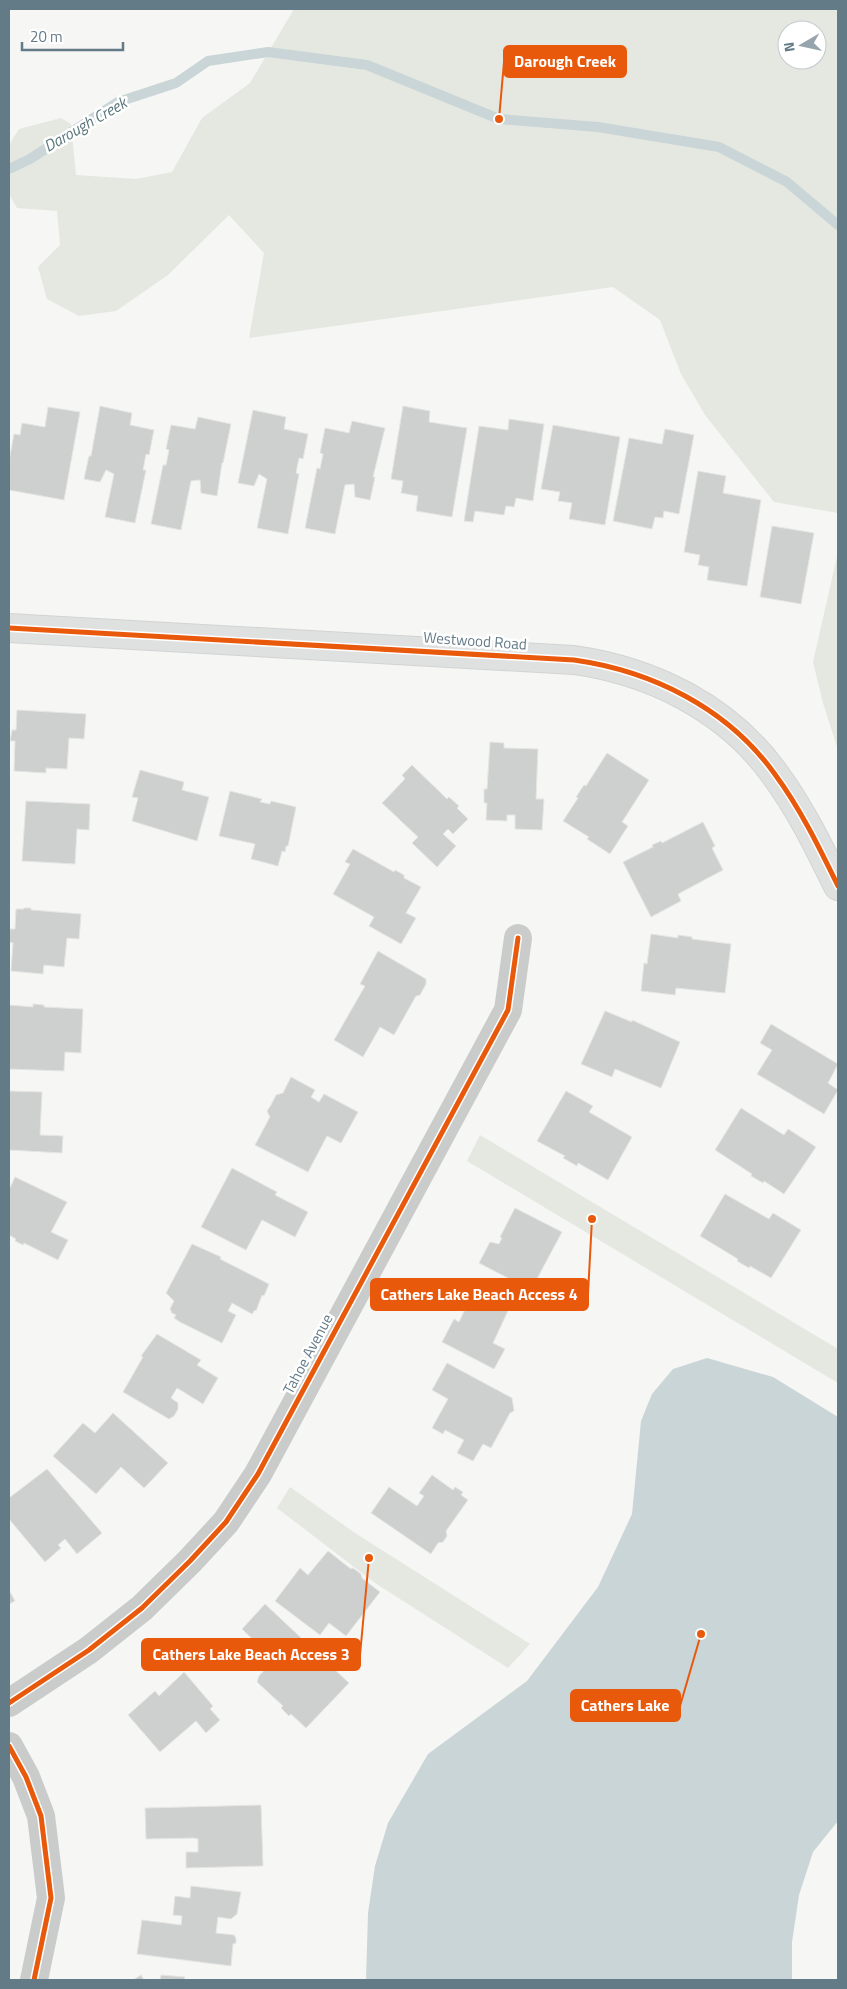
<svg xmlns="http://www.w3.org/2000/svg" width="847" height="1989" font-family="'Titillium Web',sans-serif">
	<rect width="100%" height="100%" fill="#f6f6f4"/>
	<path fill="#e5e8e1" fill-rule="evenodd" d="M294,9H838V513L774,502L705,415L681,374L660,320L613,287L249,338L264,253L229,215L168,275L116,311L79,316L47,299L38,267L60,245L57,211L17,208L9,194V145L19,129L61,118L71,124L76,175L136,179L172,172L202,118L250,83ZM787,30H817V60H787Z
		M838,552V750L823,703L813,662Z
		M480,1135L838,1349V1383L467,1161Z
		M290,1487L355,1533L530,1644L508,1668L375,1583L277,1508Z"/>
	<path fill="#cad5d7" d="M707,1358L773,1377L838,1417V1821L813,1852L799,1895L792,1942V1980H366L368,1913L375,1866L388,1823L428,1754L527,1681L598,1587L632,1514L641,1421L652,1394L673,1369Z"/>
	<g fill="none" stroke-linecap="round" stroke-linejoin="round">
		<path stroke="#cad5d7" stroke-width="10" d="M9,169L30,159L118,102L176,83L208,61L268,52L367,65L499,119L598,127L719,147L787,182L838,225"/>
	</g>
	<path fill="#ced0d0" stroke="#e5e5e4" d="M100,406L132,413L130,425L154,430L149,455L146,454L143,470H146L135,523L105,517L114,474L106,470L100,482L84,479L89,456H91Z
		M403,406L430,411L429,422L467,428L452,517L416,511L418,496L401,493L403,481L391,479Z
		M48,407L80,412L64,500L9,490V461L14,434L20,435L22,423L45,427Z
		M253,410L286,417L284,429L308,434L303,459L299,458L296,473L299,474L288,534L257,528L267,479L259,474L254,486L238,483Z
		M198,417L231,424L223,463H222L217,496L201,493L200,480L191,481L181,530L151,524L163,465H166L169,450L166,449L171,425L195,429Z
		M509,419L544,424L533,501L516,498L514,507L506,506L504,515L475,511L473,522L464,521L479,426L508,430Z
		M352,421L385,428L373,477H375L370,500L355,497L354,484L345,485L335,534L305,528L317,468L320,469L323,454L320,453L325,428L349,433Z
		M553,425L620,437L605,525L569,519L572,503L558,501L560,492L541,489Z
		M665,429L694,435L679,514L664,511L663,518L655,517L652,529L613,521L629,438L662,444Z
		M698,471L726,476L723,493L761,500L747,586L707,580L709,567L698,565L700,555L684,552Z
		M772,526L814,533L801,604L760,597Z
		M17,710L86,714L84,739L69,738L67,769L46,768V773L14,771L15,741H10L12,730H16Z
		M490,742L504,743V748L538,749L536,799H544L542,830L515,829V815H507V821L486,820L487,803H484V789H487Z
		M607,753L649,780L622,822L628,826L610,854L587,839L589,837L563,821L578,798L576,797L584,785L586,786Z
		M412,765L447,799L449,797L459,806L457,808L468,819L453,834L448,829L443,834L456,846L437,867L412,843L418,837L382,803L405,779L402,775Z
		M140,770L184,782L182,790L209,797L197,841L132,821L138,798L132,797Z
		M230,791L262,799L260,802L270,804L271,801L296,807L288,846H286L285,852L282,851L278,866L251,859L255,844L219,836Z
		M26,801L90,804L89,830L77,829L75,864L22,861Z
		M703,822L715,846L712,848L723,870L678,894L681,901L651,917L623,862L653,847L652,845L661,841L662,843Z
		M353,849L394,872L395,870L404,875V878L421,887L406,913L416,918L401,944L369,926L374,917L333,894L350,864L345,862Z
		M24,908H31V910L81,914L79,939L67,938L64,967L44,965L43,974L11,971L13,943L9,942L10,929H15L16,909H24Z
		M651,934L678,938V935L692,937V939L731,944L725,993L676,988L675,995L641,991L644,963L647,964Z
		M378,951L426,979V984L420,995L416,996L394,1035L380,1027L363,1057L334,1040L365,986L360,984Z
		M33,1004L44,1005V1007L83,1009L81,1053L65,1052L64,1071L9,1069V1005L33,1007Z
		M605,1011L632,1022V1020L680,1042L661,1088L615,1069L612,1077L581,1064Z
		M771,1024L838,1064L828,1083L838,1090L824,1114L757,1074L772,1050L760,1043Z
		M291,1077L315,1090L311,1097L319,1102L324,1094L358,1112L341,1143L327,1136L308,1172L255,1145L270,1117L267,1111L271,1105L276,1095L283,1093Z
		M9,1091L42,1092L40,1135L63,1136L62,1153L9,1150Z
		M566,1091L593,1106L589,1112L632,1137L608,1180L578,1163L577,1166L563,1158L565,1156L537,1141Z
		M741,1108L784,1135L788,1129L816,1147L784,1194L764,1181L763,1183L751,1176L752,1174L715,1150Z
		M232,1168L277,1192L275,1195L308,1212L295,1237L262,1220L246,1250L201,1227Z
		M15,1177L67,1202L51,1232L68,1240L58,1260L24,1243L23,1245L15,1241L16,1239L9,1235V1190Z
		M725,1194L769,1219L773,1213L801,1230L771,1278L750,1266L749,1268L737,1261L738,1259L700,1236Z
		M515,1208L562,1232L531,1290L479,1263L490,1242L499,1244L502,1238L500,1237Z
		M192,1244L221,1257L220,1259L269,1284L264,1296L262,1295L256,1311L255,1310L252,1314L232,1303L228,1311L236,1315L222,1343L180,1322L174,1318L176,1315L172,1313L170,1309L174,1301L166,1293Z
		M478,1282L513,1300L493,1343L505,1349L494,1369L442,1342L454,1319L459,1322Z
		M157,1334L201,1360L197,1365L218,1378L203,1404L177,1388L171,1398L178,1403V1409L174,1416L169,1419L123,1392L143,1357L141,1356Z
		M447,1363L512,1398L514,1411L510,1413L491,1448L483,1444L473,1461L457,1453L464,1440L445,1430L443,1434L432,1428L448,1399L432,1390Z
		M113,1413L168,1463L144,1488L121,1467L96,1494L53,1456L83,1423L95,1433Z
		M47,1469L102,1533L77,1554L65,1539L58,1545L61,1548L45,1562L9,1519V1498Z
		M432,1475L453,1490L455,1487L463,1492L461,1495L468,1500L446,1531L447,1536L443,1542L438,1543L431,1554L371,1513L389,1487L417,1506L424,1496L419,1493Z
		M328,1551L351,1569L353,1568L361,1574L362,1578L380,1592L346,1636L329,1623L320,1635L275,1601L300,1568L308,1575Z
		M9,1590L15,1601L9,1604Z
		M265,1604L349,1683L306,1728L291,1714L289,1716L281,1708L283,1706L257,1682L259,1676L268,1666H273L276,1662L242,1629Z
		M184,1672L213,1706L210,1709L220,1720L206,1733L196,1721L160,1752L128,1715L155,1691L159,1696Z
		M261,1805L263,1866L186,1868V1852H198V1839L194,1838L146,1839L145,1808Z
		M191,1886L241,1892L237,1914L231,1919L218,1917L216,1933L234,1935L236,1938V1943L233,1944L231,1966L137,1954L142,1920L181,1925L182,1916L173,1915L175,1896L190,1898Z
		M141,1975L144,1980H133Z
		M161,1975L185,1977L184,1980H160Z"/>
	<g fill="none" stroke-linecap="round" stroke-linejoin="round">
		<g stroke="#d2d4d4" stroke-width="30">
			<path id="secondary" d="M9,628L574,660C652,671 727,708 774,773C800,808 819,847 838,886"/>
		</g>
		<path stroke="#cacccc" stroke-width="28" d="M9,1703L89,1650L142,1608L190,1561L226,1522L258,1474L508,1010L518,938
			M9,1746L26,1777L41,1816L51,1898L34,1980"/>
		<use href="#secondary" stroke="#dfe0e0" stroke-width="28"/>
		<g stroke="#fff" stroke-width="8">
			<path id="cycleway" d="M9,628L574,660C652,671 727,708 774,773C800,808 819,847 838,886
				M9,1703L89,1650L142,1608L190,1561L226,1522L258,1474L508,1010L518,938
				M9,1746L26,1777L41,1816L51,1898L34,1980"/>
		</g>
		<use href="#cycleway" stroke="#e8590c" stroke-width="5"/>
	</g>
	<g text-anchor="middle" stroke-width="5" stroke-linejoin="round" paint-order="stroke">
		<g font-size="15" fill="#637a87" stroke="#fff">
			<text transform="translate(475 641) rotate(4)" y="5">Westwood Road</text>
			<text transform="translate(308 1354) rotate(-62)" y="5">Tahoe Avenue</text>
		</g>
		<g font-size="16" font-style="italic" fill="#5a767c" stroke="#fff">
			<text transform="translate(85 124) rotate(-30)" y="6">Darough Creek</text>
		</g>
	</g>
	<path fill="none" stroke="#e8590c" stroke-width="2" d="M499 119L504 62M592 1219L588 1294M369 1558L360 1655M701 1634L680 1706"/>
	<g fill="#e8590c" stroke="#fff" stroke-width="2">
		<circle cx="499" cy="119" r="5"/>
		<circle cx="592" cy="1219" r="5"/>
		<circle cx="369" cy="1558" r="5"/>
		<circle cx="701" cy="1634" r="5"/>
	</g>
	<g fill="#e8590c" stroke="#e8590c" stroke-width="2">
		<rect x="504" y="46" width="122" height="31" rx="5"/>
		<rect x="371" y="1279" width="217" height="31" rx="5"/>
		<rect x="142" y="1639" width="218" height="31" rx="5"/>
		<rect x="571" y="1690" width="109" height="31" rx="5"/>
	</g>
	<g font-size="16" text-anchor="middle" font-weight="bold" fill="#fff">
		<text x="565" y="67">Darough Creek</text>
		<text x="479" y="1300">Cathers Lake Beach Access 4</text>
		<text x="251" y="1660">Cathers Lake Beach Access 3</text>
		<text x="625" y="1711">Cathers Lake</text>
	</g>
	<rect width="847" height="1989" fill="none" stroke="#637a87" stroke-width="20"/>
	<g transform="translate(802 45) rotate(261)"><circle r="24" fill="#ffffff" stroke="#c1cacf"/>
	<path d="M0-4L9 19L0 12L-9 19Z" fill="#96a5ad"/>
	<text y="-8" font-size="14" font-weight="bold" text-anchor="middle" fill="#637a87">N</text>
	</g>
	<path d="M22 42v8h101v-8" fill="none" stroke="#637a87" stroke-width="2.5"/>
	<text x="30" y="42" font-size="15" fill="#637a87" stroke="#ffffff" stroke-width="4" paint-order="stroke">20 m</text>
</svg>
